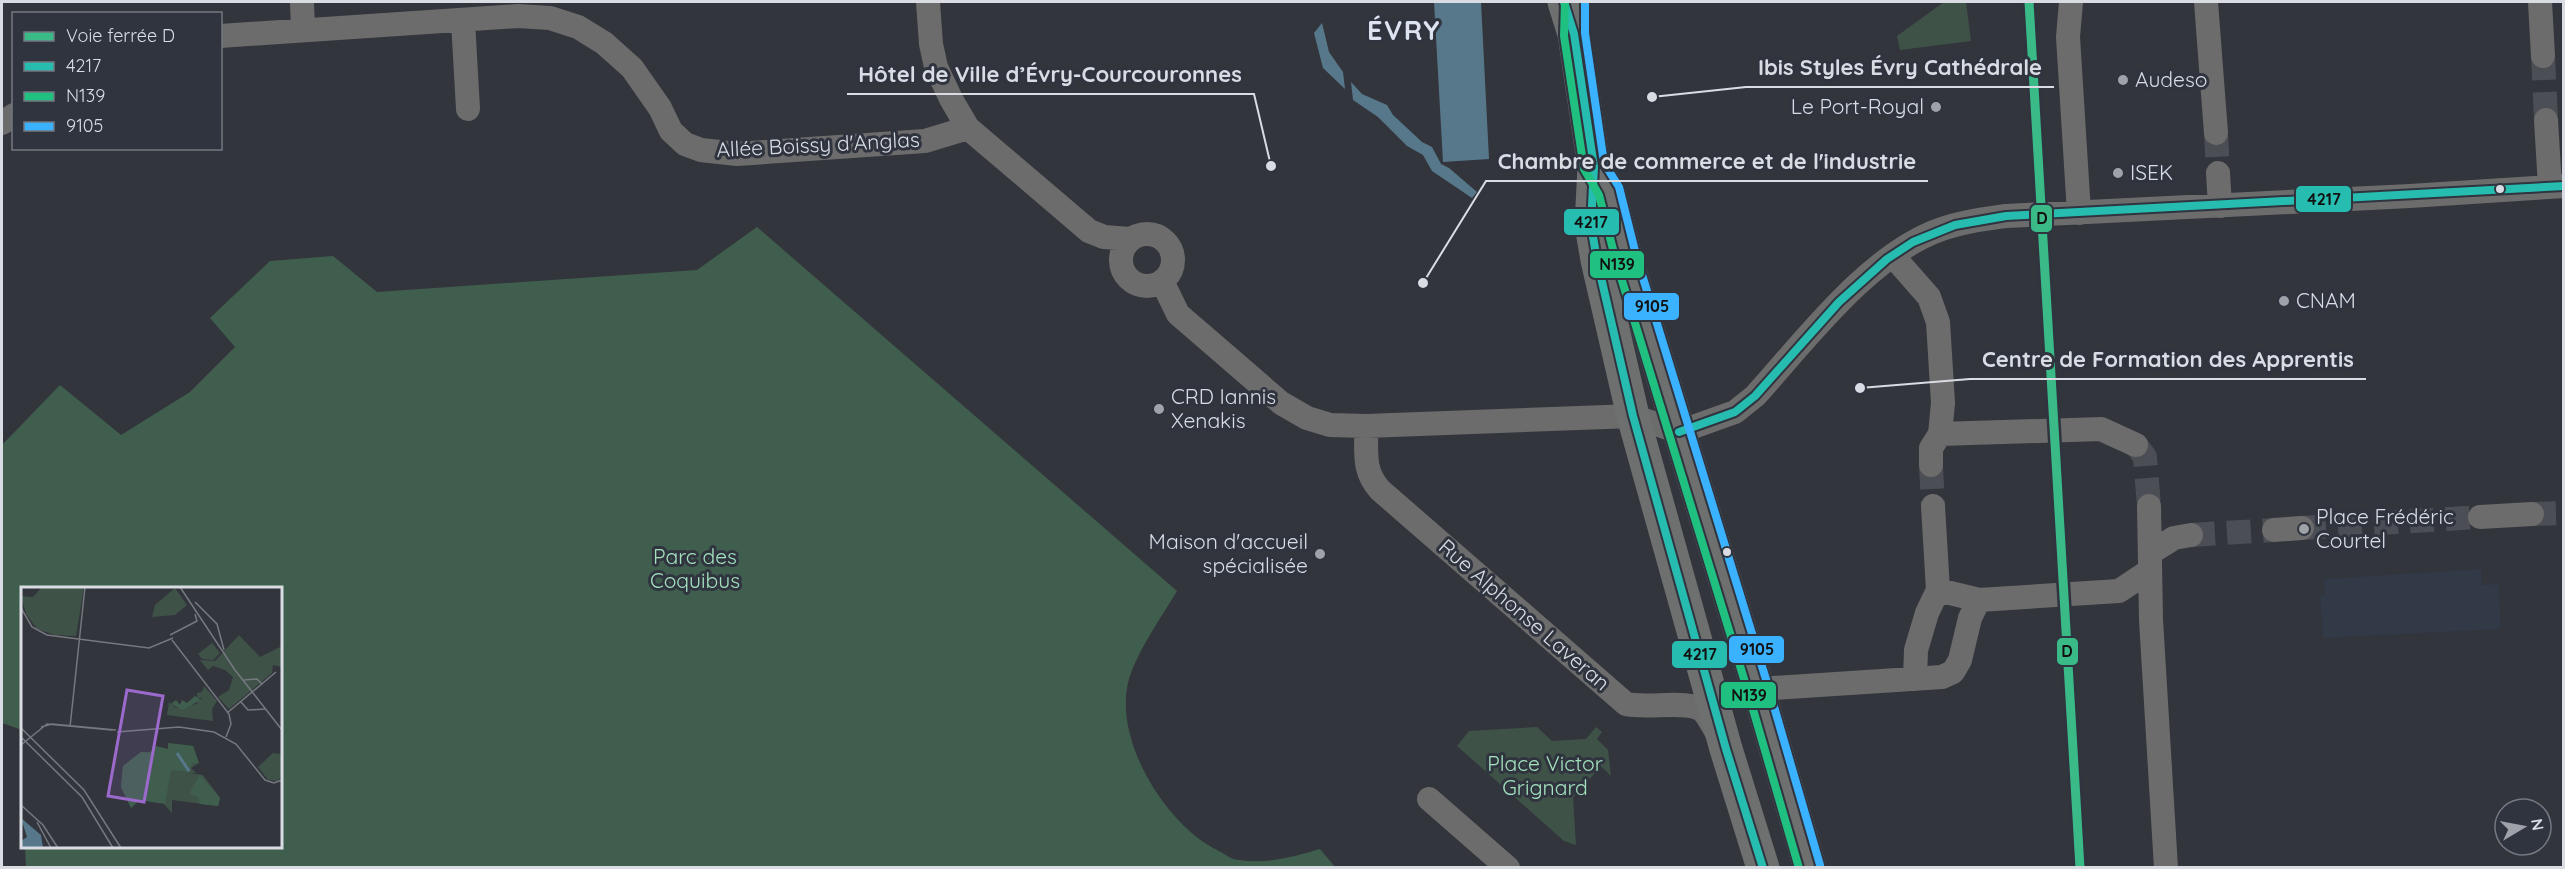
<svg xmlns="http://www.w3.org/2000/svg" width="2565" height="869" font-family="Quicksand,sans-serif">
	<rect width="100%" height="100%" fill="#32353c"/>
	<path fill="#323947" d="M2481,569L2482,585L2498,584L2501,629L2323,638L2320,595H2325L2324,579Z"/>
	<path fill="#3f5248" d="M1944,2H1966L1971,41L1900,50L1897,36Z
		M1537,727L1552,741L1586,739L1596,727L1602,732L1597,739L1608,750L1611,776L1601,766L1573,798L1576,845L1564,841L1457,746L1469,731Z"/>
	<path fill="#405e4e" d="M757,227L1177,591C1161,618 1132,658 1127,688C1117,746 1168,827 1219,851C1225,854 1232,860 1239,860C1268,864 1293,857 1320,849L1335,867H26L25,847L280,846V588H22V730L2,723V445L60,385L121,435L190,392L235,347L210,318L270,261L333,256L377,292L697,270Z"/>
	<path fill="#57788b" d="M1434,2H1481L1489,159L1443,162Z
		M1322,23L1329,52L1343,72L1345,89L1323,68L1314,33Z
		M1351,82L1362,94L1387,105L1393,115L1422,142L1432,147L1441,164L1449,168L1477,192L1472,198L1432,171L1423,155L1407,146L1378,117L1353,100Z"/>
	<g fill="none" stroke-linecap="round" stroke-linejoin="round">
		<path stroke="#4b4e55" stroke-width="24" stroke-dasharray="24 12" stroke-linecap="butt" d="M2543,56L2546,120
			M2216,133L2218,173
			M2136,445L2145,457L2149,506
			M1931,465L1933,506
			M2532,514L2564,513
			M2302,528L2480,517
			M2191,535L2274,530"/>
		<path stroke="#6d6c6c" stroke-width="24" d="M302,2L303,30
			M928,2L931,44L936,67L951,99L968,128L1089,231L1104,237L1131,239
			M2071,2L2068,37L2079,213
			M2206,2L2216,133
			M2540,2L2543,56
			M463,21L468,109
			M220,36L518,16L550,18L578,27L604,43L632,68L660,108L671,131L685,144L701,150L737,154L925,141L968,128
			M2546,120L2550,187
			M2,123L14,115
			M2218,173L2220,206
			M1121 260a26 26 0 1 1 52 0a26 26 0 1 1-52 0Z
			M1893,256L1929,297L1938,322L1943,403L1940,434L1931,448V465
			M1162,281L1178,314L1281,403L1307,418L1330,425L1366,426L1633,416L1679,432L1735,412L1755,396C1805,341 1868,256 1939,230C1960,222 1984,219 2006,216L2410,196L2564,186
			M1366,426C1367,452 1362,470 1380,490L1626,704C1649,709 1689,699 1703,711C1708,716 1712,725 1716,731
			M1940,434L2101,429L2136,445
			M2149,506L2151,620L2166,868
			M2480,517L2532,514
			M2274,530L2302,528
			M2150,553L2174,538L2191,535
			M1938,590L1979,600L2119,591L2149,571
			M1915,679L1916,650L1927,613L1938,590L1933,506
			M1758,689L1942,677L1953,672L1960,660L1970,618L1979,600
			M1429,799L1508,868"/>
		<path stroke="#6e6f6f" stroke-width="33" d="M1564,2L1574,34L1594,167L1591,225L1597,260L1633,416L1726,749L1763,868
			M1595,168L1609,191L1626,258L1758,689L1810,868"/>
		<g stroke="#2f343f" stroke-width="12">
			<path id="bus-1" d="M1564,2L1574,34L1594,167L1591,225L1597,260L1633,416L1726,749L1763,868
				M1679,432L1735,412L1755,396L1839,302L1887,259L1913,242L1955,225L2006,216L2564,186"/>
		</g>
		<g stroke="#2f343f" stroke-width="12">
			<path id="bus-2" d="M1565,2L1564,36L1584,169L1599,195L1616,261L1748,692L1799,868"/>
		</g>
		<g stroke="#2f343f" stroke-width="12">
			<path id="bus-3" d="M1585,2V33L1604,163L1619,187L1636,255L1768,686L1820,865"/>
		</g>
		<use href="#bus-1" stroke="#26bcaf" stroke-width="8"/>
		<use href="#bus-2" stroke="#20c080" stroke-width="8"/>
		<use href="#bus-3" stroke="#3bb2ff" stroke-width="8"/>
		<g stroke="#2f343f" stroke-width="14">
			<path id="rail-1" d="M2029,2L2080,868"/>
		</g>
		<use href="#rail-1" stroke="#3aba87" stroke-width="9"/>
	</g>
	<g fill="#9fa2a9" stroke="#2f343f" stroke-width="2">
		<circle cx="2123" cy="80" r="6"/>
		<circle cx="1936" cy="107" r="6"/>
		<circle cx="2118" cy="173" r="6"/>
		<circle cx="2284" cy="301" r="6"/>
		<circle cx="1159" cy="409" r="6"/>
		<circle cx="2304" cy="529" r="6"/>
		<circle cx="1320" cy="554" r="6"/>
	</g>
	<g fill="#d9dde3" stroke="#2f343f" stroke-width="2">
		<circle cx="2500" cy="189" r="5"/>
		<circle cx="1727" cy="552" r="5"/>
	</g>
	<g text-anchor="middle" stroke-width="6" stroke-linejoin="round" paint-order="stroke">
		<g font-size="21" fill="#d9dde3" stroke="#2f343f" text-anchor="start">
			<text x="2135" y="87">Audeso</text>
			<text x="1924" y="114" text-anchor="end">Le Port-Royal</text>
			<text x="2130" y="180">ISEK</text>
			<text x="2296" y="308">CNAM</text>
			<text x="1171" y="404">CRD Iannis<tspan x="1171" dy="24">Xenakis</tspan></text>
			<text x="2316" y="524">Place Frédéric<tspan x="2316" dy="24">Courtel</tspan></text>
			<text x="1308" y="549" text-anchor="end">Maison d'accueil<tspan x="1308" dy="24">spécialisée</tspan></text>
		</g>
		<g font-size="21" fill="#d9dde3" stroke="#2f343f">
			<text transform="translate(818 145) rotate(-3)" y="7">Allée Boissy d'Anglas</text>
			<text transform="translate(1524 615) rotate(41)" y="7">Rue Alphonse Laveran</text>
		</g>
		<g font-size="21" fill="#a3e1bd" stroke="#2f343f">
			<text x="695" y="564">Parc des<tspan x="695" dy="24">Coquibus</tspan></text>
			<text x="1545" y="771">Place Victor<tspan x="1545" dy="24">Grignard</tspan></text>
		</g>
		<g font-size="27" font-weight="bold" letter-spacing="1.5" fill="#dde3f0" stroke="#2f343f">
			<text x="1404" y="40">ÉVRY</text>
		</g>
	</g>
	<g transform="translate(21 587)">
		<rect width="261" height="261" fill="#32353c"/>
		<path d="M21,0H63L55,49L34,48L16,42L5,27L0,9L12,10ZM154,1L166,18L154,28L131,30L134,18ZM218,48L239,70L261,59V80L252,78L251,86L208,122L197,110L208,103L212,90L204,83L192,79L187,83L179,73L194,74ZM191,56L199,66L192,73L181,72L177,67ZM183,99L196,114L191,122L192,134L146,128L148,115L155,121L175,117L181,111H176V106L181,105ZM147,156L172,159L178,176L170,181L175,186H169L182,188L199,211L197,219L151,213V226L142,216L118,213L110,221L100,200L102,179L120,165H131L134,159L147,162ZM252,166L261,167V190L256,194L247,193L237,180Z" fill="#3f5248"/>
		<path d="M174,109L180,113L161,123L150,117L155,113L159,118L161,113L166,116ZM147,156L172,159L178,176H171L169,185L150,183L144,217L118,213L110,221L100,200L102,179L120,165L129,166L134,159L147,162ZM179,188L199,211L197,219L179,217L176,209L168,207Z" fill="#405e4e"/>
		<path d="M0,231L20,248L22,261H0V254L6,250Z" fill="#57788b"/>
		<path fill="none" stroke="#57788b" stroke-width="3" d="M156,166L168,184"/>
		<path fill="none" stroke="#75787f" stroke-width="1.5" d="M159,0L214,83L261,143M174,15L196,37L203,63M0,21L11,40L26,48L128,61L152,51M149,48L176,34L174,27M151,53L208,127L210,137L205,150M223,93L236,92L241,97M220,115L227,123L244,122M206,126L255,85M20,140L31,137L95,143M49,140L64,0M0,141L63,203L100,261M96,145L158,140L193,145L215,157L244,193L253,196L261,193M0,150L61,210L92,261M0,158L26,137L91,143M0,218L22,238L37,261M16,235L30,261"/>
		<path fill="#9c6acc" fill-opacity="0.15" stroke="#9c6acc" stroke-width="3" d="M106,103L142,109L123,215L87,209Z"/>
		<rect width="261" height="261" fill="none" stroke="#d9dde3" stroke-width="3"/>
	</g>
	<path fill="none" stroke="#d9dde3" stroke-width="2" d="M1652 97L1746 87H2054M1271 166L1254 94H847M1423 283L1486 181H1928M1860 388L1970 379H2366"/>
	<g fill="#d9dde3" stroke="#2f343f" stroke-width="2">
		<circle cx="1652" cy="97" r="6"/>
		<circle cx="1271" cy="166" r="6"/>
		<circle cx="1423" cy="283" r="6"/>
		<circle cx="1860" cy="388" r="6"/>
	</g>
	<g font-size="22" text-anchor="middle" font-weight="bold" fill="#d9dde3" stroke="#2f343f" stroke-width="6" stroke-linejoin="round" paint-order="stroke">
		<text x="1900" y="75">Ibis Styles Évry Cathédrale</text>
		<text x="1050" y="82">Hôtel de Ville d’Évry-Courcouronnes</text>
		<text x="1707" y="169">Chambre de commerce et de l'industrie</text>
		<text x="2168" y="367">Centre de Formation des Apprentis</text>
	</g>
	<g stroke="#2f343f" stroke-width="2">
		<rect x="2295" y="185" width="57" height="28" rx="6" fill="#26bcaf"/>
		<rect x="2030" y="204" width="23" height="29" rx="6" fill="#3aba87"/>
		<rect x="1563" y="208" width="57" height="28" rx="6" fill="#26bcaf"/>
		<rect x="1589" y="250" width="56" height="29" rx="6" fill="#20c080"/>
		<rect x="1623" y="292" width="57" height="29" rx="6" fill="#3bb2ff"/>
		<rect x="1728" y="635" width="57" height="29" rx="6" fill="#3bb2ff"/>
		<rect x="2056" y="637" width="23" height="29" rx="6" fill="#3aba87"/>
		<rect x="1671" y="640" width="57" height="29" rx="6" fill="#26bcaf"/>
		<rect x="1720" y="681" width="57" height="28" rx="6" fill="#20c080"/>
	</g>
	<g font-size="16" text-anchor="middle" font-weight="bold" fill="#111">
		<text x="2324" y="205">4217</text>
		<text x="2042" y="224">D</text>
		<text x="1591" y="228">4217</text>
		<text x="1617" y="270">N139</text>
		<text x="1652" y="312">9105</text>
		<text x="1757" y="655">9105</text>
		<text x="2067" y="657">D</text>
		<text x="1700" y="660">4217</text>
		<text x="1749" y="701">N139</text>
	</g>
	<rect width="2565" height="869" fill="none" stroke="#d9dde3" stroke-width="6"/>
	<rect x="12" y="12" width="210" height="138" fill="#2f343f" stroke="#737881" stroke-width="1.5"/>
	<rect x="24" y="32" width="30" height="9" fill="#3aba87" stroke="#737881" stroke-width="1.5"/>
	<text x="66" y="42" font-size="18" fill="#d9dde3">Voie ferrée D</text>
	<rect x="24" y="62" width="30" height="9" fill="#26bcaf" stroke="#737881" stroke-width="1.5"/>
	<text x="66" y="72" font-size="18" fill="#d9dde3">4217</text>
	<rect x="24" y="92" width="30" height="9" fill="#20c080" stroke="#737881" stroke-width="1.5"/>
	<text x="66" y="102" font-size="18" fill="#d9dde3">N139</text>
	<rect x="24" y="122" width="30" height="9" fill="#3bb2ff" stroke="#737881" stroke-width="1.5"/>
	<text x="66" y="132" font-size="18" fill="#d9dde3">9105</text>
	<g transform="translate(2523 827) rotate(80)"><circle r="28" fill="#2f343f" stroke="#737881" stroke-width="1.5"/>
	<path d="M0-4.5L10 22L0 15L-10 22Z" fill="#9fa2a9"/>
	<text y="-9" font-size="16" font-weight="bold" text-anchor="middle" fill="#d9dde3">N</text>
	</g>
</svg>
